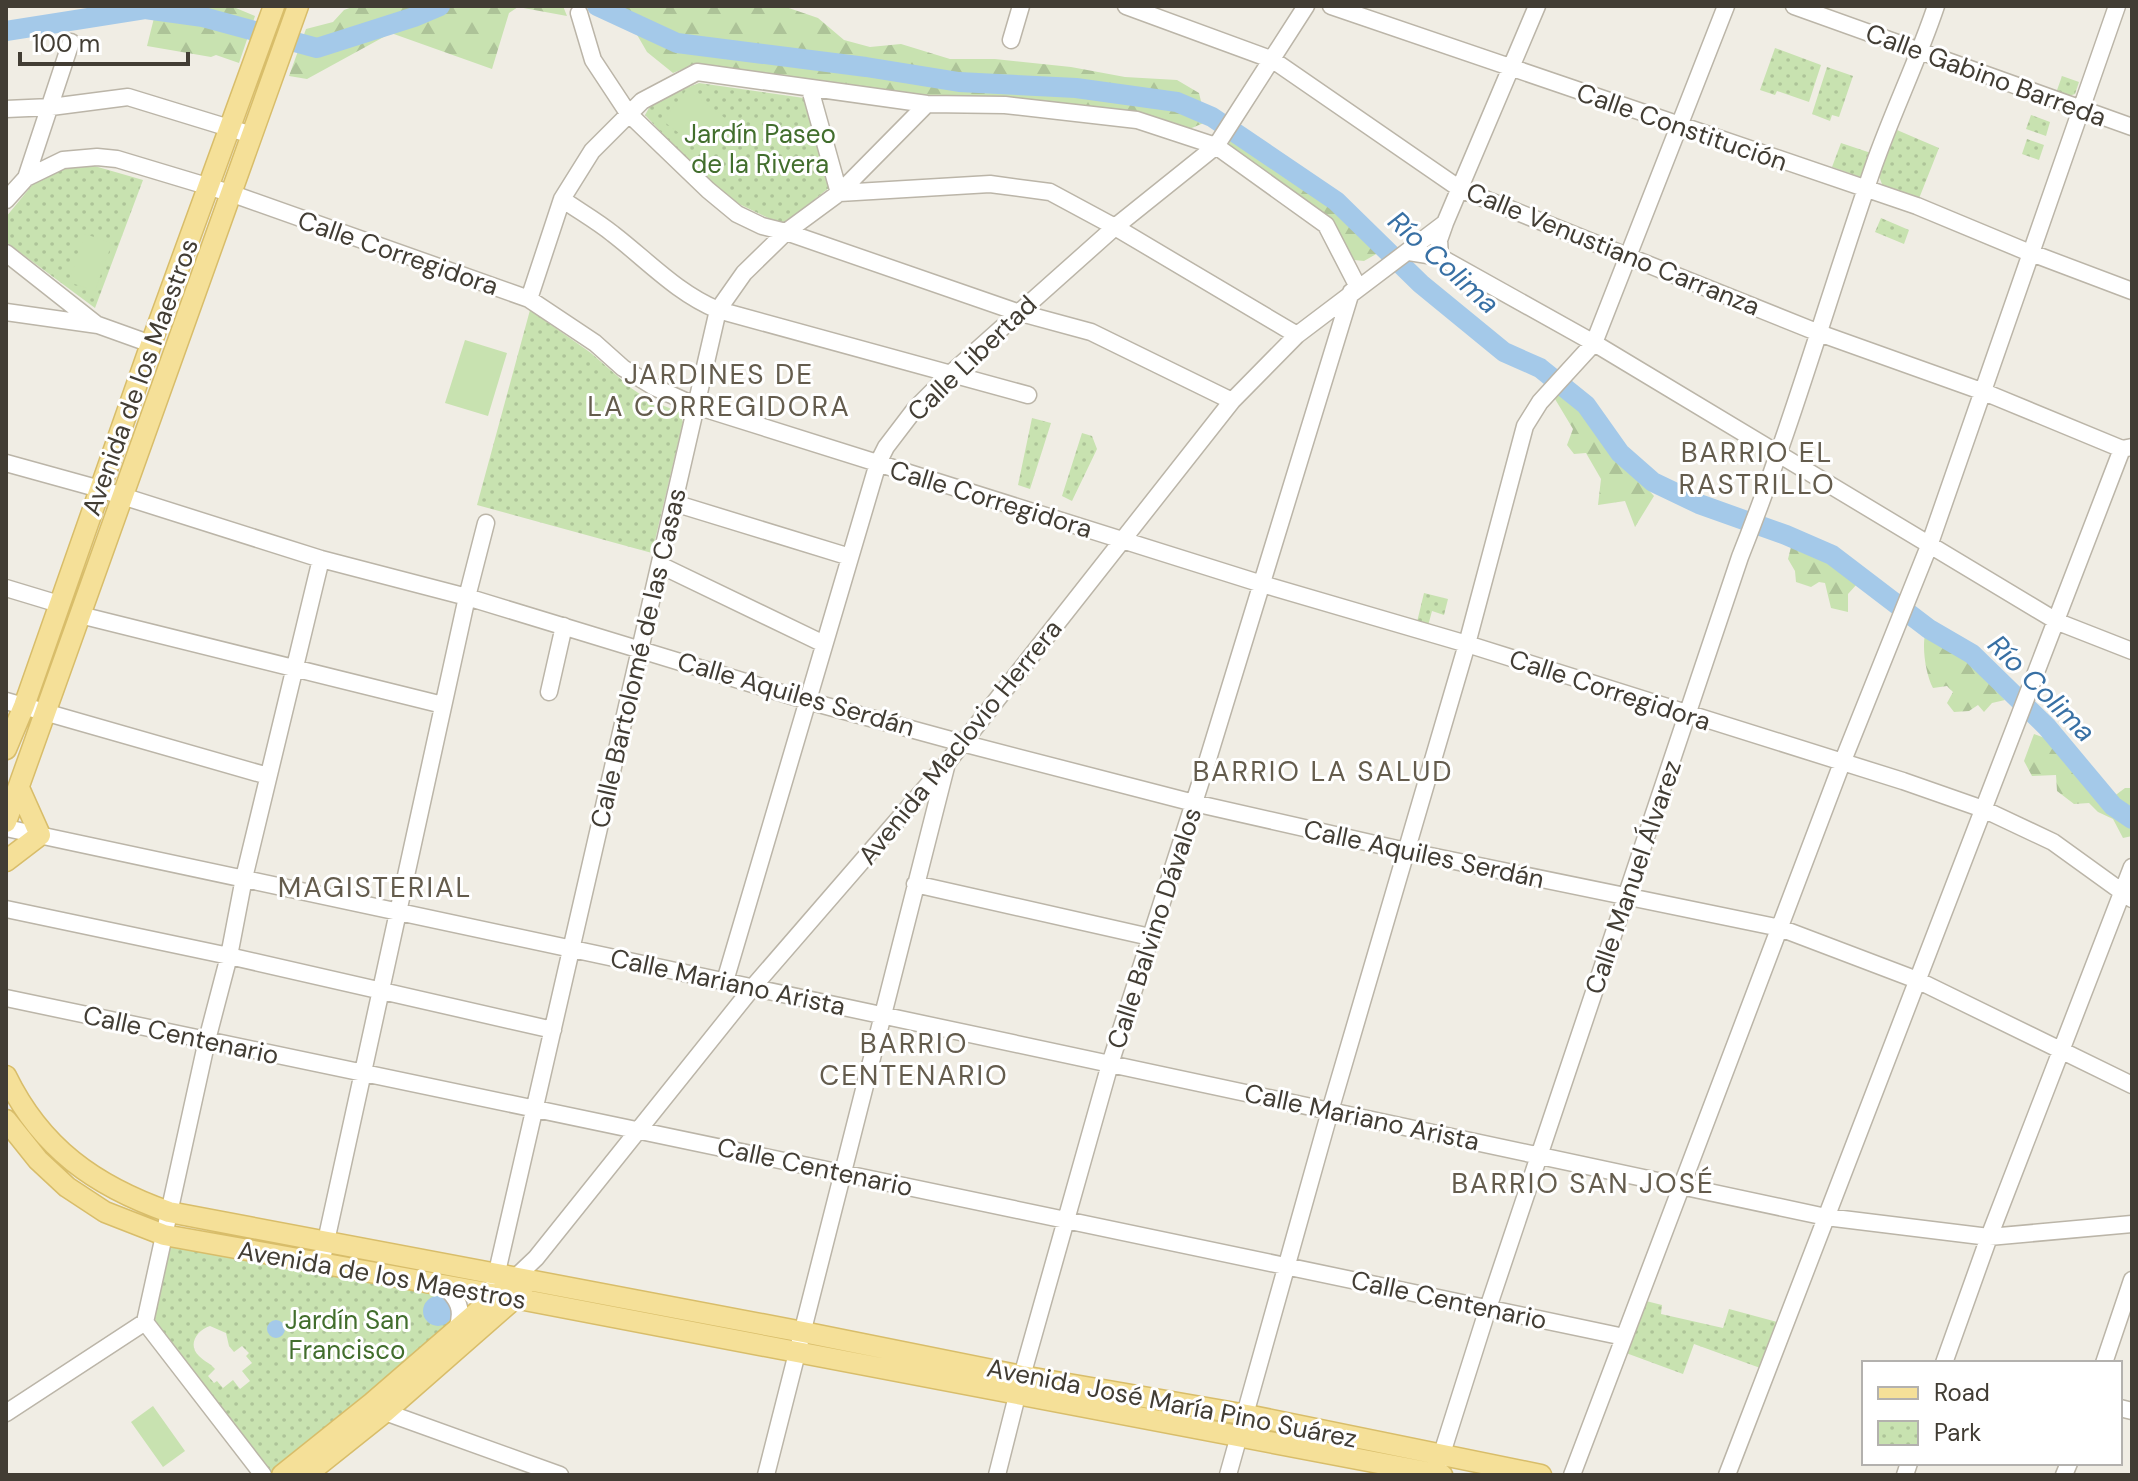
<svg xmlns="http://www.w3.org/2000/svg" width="2138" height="1481" font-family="'DM Sans',sans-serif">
	<defs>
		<pattern id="forest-firs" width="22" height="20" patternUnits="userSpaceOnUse" patternTransform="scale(2)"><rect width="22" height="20" fill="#c8e2b0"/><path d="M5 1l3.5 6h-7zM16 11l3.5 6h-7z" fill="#adc398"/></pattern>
		<pattern id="park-dots" width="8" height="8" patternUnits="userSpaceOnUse" patternTransform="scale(2)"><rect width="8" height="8" fill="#c8e2b0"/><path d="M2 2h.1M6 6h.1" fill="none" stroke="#adc398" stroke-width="1.8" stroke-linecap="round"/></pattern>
	</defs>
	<rect width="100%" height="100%" fill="#f0ede4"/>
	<path fill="url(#forest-firs)" d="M157,6H231L255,16L239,63L216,55L211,57L147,46Z
		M355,6H563L567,16L518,7L509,13L492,69L391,33L307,79L289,76L306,29L333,22L344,10Z
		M783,6L818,18L844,40L870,47L901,44L950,59H995L1071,67L1125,77L1177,80L1199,93L1206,122L1187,130L1145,116L1000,97L925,96L693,65L673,73L647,52L621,7Z
		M1233,136L1247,144L1268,164L1286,170L1297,183L1334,204L1338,215C1355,220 1372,236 1378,253L1364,261L1354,260L1332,223L1227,146Z
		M1561,392L1584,409L1622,461L1654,496L1635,527L1625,501L1598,505L1601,479L1586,453L1574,454L1567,445L1573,429L1555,399Z
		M1791,547L1828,558L1857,584L1848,594V612L1831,608L1825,583L1819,582L1811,587L1796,582L1795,571L1788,559Z
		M1925,635L1970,662L2005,700L1992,703L1984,712L1978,705L1969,711L1954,712L1947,703L1953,692L1947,686L1933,688C1926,675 1922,649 1925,635Z
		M2034,734L2053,741L2077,756L2088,781L2102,785L2113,797L2125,788H2132V836L2123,838L2113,819L2098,812L2089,803L2074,804L2057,791L2056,775L2032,776L2024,761Z"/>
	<path fill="url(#park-dots)" fill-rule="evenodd" d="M1775,48L1821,65L1809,102L1777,91L1775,95L1760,90Z
		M1827,67L1853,76L1839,117L1832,115L1830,121L1812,114Z
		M2062,76L2079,82L2075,94L2066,97L2056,93Z
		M699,83L804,98L830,187L783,225L739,204L700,174L645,115L653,101Z
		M2031,115L2050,122L2046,136L2026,129Z
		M1897,130L1939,148L1918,201L1883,187L1879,176Z
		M2027,139L2044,145L2039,160L2022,154Z
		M1841,143L1871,153L1863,178L1832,167Z
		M91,165L143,180L95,308L6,242V217L33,184L56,168Z
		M1881,218L1909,230L1904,244L1875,232Z
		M530,310L591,353L631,388L647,399L679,412L683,422L652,553L477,505Z
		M1032,418L1051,423L1030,489L1018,485Z
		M1082,433L1092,436L1097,449L1072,501L1062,496Z
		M1424,593L1448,599L1444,615L1432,611L1428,626L1417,622Z
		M170,1244L448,1294L457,1319L269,1475L148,1336ZM210,1326L226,1333L229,1346L234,1352L242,1346L249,1353L246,1356L252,1363L242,1371L250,1381L240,1389L233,1380L223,1388L217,1381L214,1383L208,1376L215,1369C210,1363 205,1362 199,1356C187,1345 197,1330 210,1326Z
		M1646,1301L1662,1305L1661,1314L1723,1328L1729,1309L1781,1323L1763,1369L1694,1344L1683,1374L1626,1353Z"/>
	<path fill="#c8e2b0" d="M687,89L730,122L707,154L663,121Z
		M85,234L112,243L95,291L69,282Z
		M465,340L507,353L488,416L445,403Z
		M153,1406L185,1451L163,1467L131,1422Z"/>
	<path fill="#a4c9e9" d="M423 1311a15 15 0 1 1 30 0a15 15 0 1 1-30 0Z
		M267 1329a9 9 0 1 1 18 0a9 9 0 1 1-18 0Z"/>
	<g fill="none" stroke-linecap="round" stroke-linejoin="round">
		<path stroke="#a4c9e9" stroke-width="20" d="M597,6L677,43L866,67L959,82L1076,88L1177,102L1212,117L1336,201L1421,284L1504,352L1540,368L1586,405L1620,453L1653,482L1699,504L1786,535L1832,555L1929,629L1972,654L2047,727L2113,806L2132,819
			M6,31L145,9L203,17L317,48L414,17L440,6"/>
		<g stroke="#bbb5a8" stroke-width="19">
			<path id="minor" d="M1126,6L1273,60L1460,189L1819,333L1984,392L2122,449
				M1331,6L1917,206L2030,253
				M1794,6L2132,127
				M579,13L593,60L628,113L708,190L737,214L762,226L786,232L1017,312L1091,332L1232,401
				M1011,40L1021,6
				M810,89L839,193L990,184L1050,192L1115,227L1297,335
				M6,109L51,107L128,97L252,135
				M26,178L63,160L97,157L117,159L230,193L529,299L595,343L623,368L654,387L696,406L1262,584L1467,644L1903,781L1983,809L2053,842L2132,899
				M562,199C579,211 597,221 613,234C648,261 677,293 718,310L1028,395
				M6,200L26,178L71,42
				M1409,252L1440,257L1594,343L2058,622L2132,651
				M6,253L96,324
				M2034,254L2132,291
				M1440,257L1439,240L1445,223L1537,6
				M529,299L562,199L592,151L642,101L697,72L927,104L1005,105L1137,120L1216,146L1326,225L1358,287
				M6,312L98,325L151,344
				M6,463L100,489L321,559L467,597L808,701L962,743L1194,803L1406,851L1780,928L1917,980L2132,1085
				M674,503L850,557
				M660,565L824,644
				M6,588L59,604
				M80,615L443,705
				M549,692L564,626
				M6,701L268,776
				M6,828L1826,1217L1989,1237L2132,1224
				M915,884L1150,937
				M6,909L229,956L553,1030
				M725,981L878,463L886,447L915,409L949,375L1115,227L1216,146L1306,6
				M6,998L1624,1337
				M321,1264L467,597L486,523
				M516,1277L536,1258L753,987L947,763L1232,401L1297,335L1445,223
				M443,1285C458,1299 464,1309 457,1329
				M494,1285L718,310L744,273L786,232L839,193L927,104
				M145,1322L263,1475
				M1944,1363L1989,1237L2132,867
				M2104,1363L2132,1280
				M377,1406L385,1412L560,1475
				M2120,1408L2132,1411
				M6,1413L145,1322L207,1040L229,956L244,878L321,559
				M1438,1466L1488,1308L1740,557C1791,429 1829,295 1874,165C1893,111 1918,60 1936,6
				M766,1475L946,767
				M997,1475L1022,1376L1110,1064L1208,759L1351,292
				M1228,1475L1330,1111L1467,644L1525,426L1540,402L1594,343L1726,6
				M1572,1475L1842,763L1929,546L2117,6
				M1727,1475L2122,449L2132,447
				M1905,1475L1909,1463
				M2064,1475L2069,1463"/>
		</g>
		<g stroke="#d8bd6a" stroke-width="23">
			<path id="major" d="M6,749L24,706L151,344L274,6
				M6,822L298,6
				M6,861L40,835L19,788
				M6,1076C41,1148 95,1186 169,1212L803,1332L1022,1376L1247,1415L1541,1475
				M6,1120L38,1160L67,1187L105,1212L164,1235L498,1295L1442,1475
				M282,1475L372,1403L505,1288
				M306,1475L385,1412L522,1292"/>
		</g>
		<use href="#minor" stroke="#fff" stroke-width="16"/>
		<use href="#major" stroke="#f5e098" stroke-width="20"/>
	</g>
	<g text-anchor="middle" stroke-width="6" stroke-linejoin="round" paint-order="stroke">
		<g font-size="26" fill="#423d34" stroke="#fff">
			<text transform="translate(1986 75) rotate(20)" y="9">Calle Gabino Barreda</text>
			<text transform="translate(1682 127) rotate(19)" y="9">Calle Constitución</text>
			<text transform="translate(1613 249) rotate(22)" y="9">Calle Venustiano Carranza</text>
			<text transform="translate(398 253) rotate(19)" y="9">Calle Corregidora</text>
			<text transform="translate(972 358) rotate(-44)" y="9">Calle Libertad</text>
			<text transform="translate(140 377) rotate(-70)" y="9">Avenida de los Maestros</text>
			<text transform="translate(991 499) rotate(17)" y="9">Calle Corregidora</text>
			<text transform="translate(638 658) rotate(-77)" y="9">Calle Bartolomé de las Casas</text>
			<text transform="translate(1610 690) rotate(18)" y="9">Calle Corregidora</text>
			<text transform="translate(796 694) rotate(16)" y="9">Calle Aquiles Serdán</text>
			<text transform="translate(960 742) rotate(-51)" y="9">Avenida Maclovio Herrera</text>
			<text transform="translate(1424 854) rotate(12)" y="9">Calle Aquiles Serdán</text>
			<text transform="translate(1633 877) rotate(-71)" y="9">Calle Manuel Álvarez</text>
			<text transform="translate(1154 928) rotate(-72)" y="9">Calle Balvino Dávalos</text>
			<text transform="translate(728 982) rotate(12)" y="9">Calle Mariano Arista</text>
			<text transform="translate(181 1035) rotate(12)" y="9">Calle Centenario</text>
			<text transform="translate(1362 1117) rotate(12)" y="9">Calle Mariano Arista</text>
			<text transform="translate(815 1167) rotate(12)" y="9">Calle Centenario</text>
			<text transform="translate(382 1275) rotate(10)" y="9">Avenida de los Maestros</text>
			<text transform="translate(1449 1300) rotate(12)" y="9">Calle Centenario</text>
			<text transform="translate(1172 1403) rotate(11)" y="9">Avenida José María Pino Suárez</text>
		</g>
		<g font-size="26" fill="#426e2d" stroke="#fff">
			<text x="760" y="143">Jardín Paseo<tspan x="760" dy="30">de la Rivera</tspan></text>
			<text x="347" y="1329">Jardín San<tspan x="347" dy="30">Francisco</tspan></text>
		</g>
		<g font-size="28" font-style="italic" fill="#3870a4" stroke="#fff">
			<text transform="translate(1444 262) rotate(42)" y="10">Río Colima</text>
			<text transform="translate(2042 688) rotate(45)" y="10">Río Colima</text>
		</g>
		<g font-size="28" letter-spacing="2" fill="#645c4d" stroke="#fff">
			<text x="719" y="384">JARDINES DE<tspan x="719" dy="32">LA CORREGIDORA</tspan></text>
			<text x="1757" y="462">BARRIO EL<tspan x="1757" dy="32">RASTRILLO</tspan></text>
			<text x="1323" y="781">BARRIO LA SALUD</text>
			<text x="375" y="897">MAGISTERIAL</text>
			<text x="914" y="1053">BARRIO<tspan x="914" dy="32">CENTENARIO</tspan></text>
			<text x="1583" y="1193">BARRIO SAN JOSÉ</text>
		</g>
	</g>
	<rect width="2138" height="1481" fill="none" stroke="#423d34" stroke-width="16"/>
	<rect x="1862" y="1361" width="260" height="104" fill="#ffffff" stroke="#b3b1ae" stroke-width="2"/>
	<rect x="1878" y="1387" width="40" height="12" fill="#f5e098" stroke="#b3b1ae" stroke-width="2"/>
	<text x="1934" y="1401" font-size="24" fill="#423d34">Road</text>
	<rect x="1878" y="1421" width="40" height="24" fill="url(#park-dots)" stroke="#b3b1ae" stroke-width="2"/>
	<text x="1934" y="1441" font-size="24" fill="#423d34">Park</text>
	<path d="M20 52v12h168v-12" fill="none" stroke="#423d34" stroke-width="4"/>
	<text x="32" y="52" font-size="24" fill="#423d34" stroke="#ffffff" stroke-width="6" paint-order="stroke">100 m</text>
</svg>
